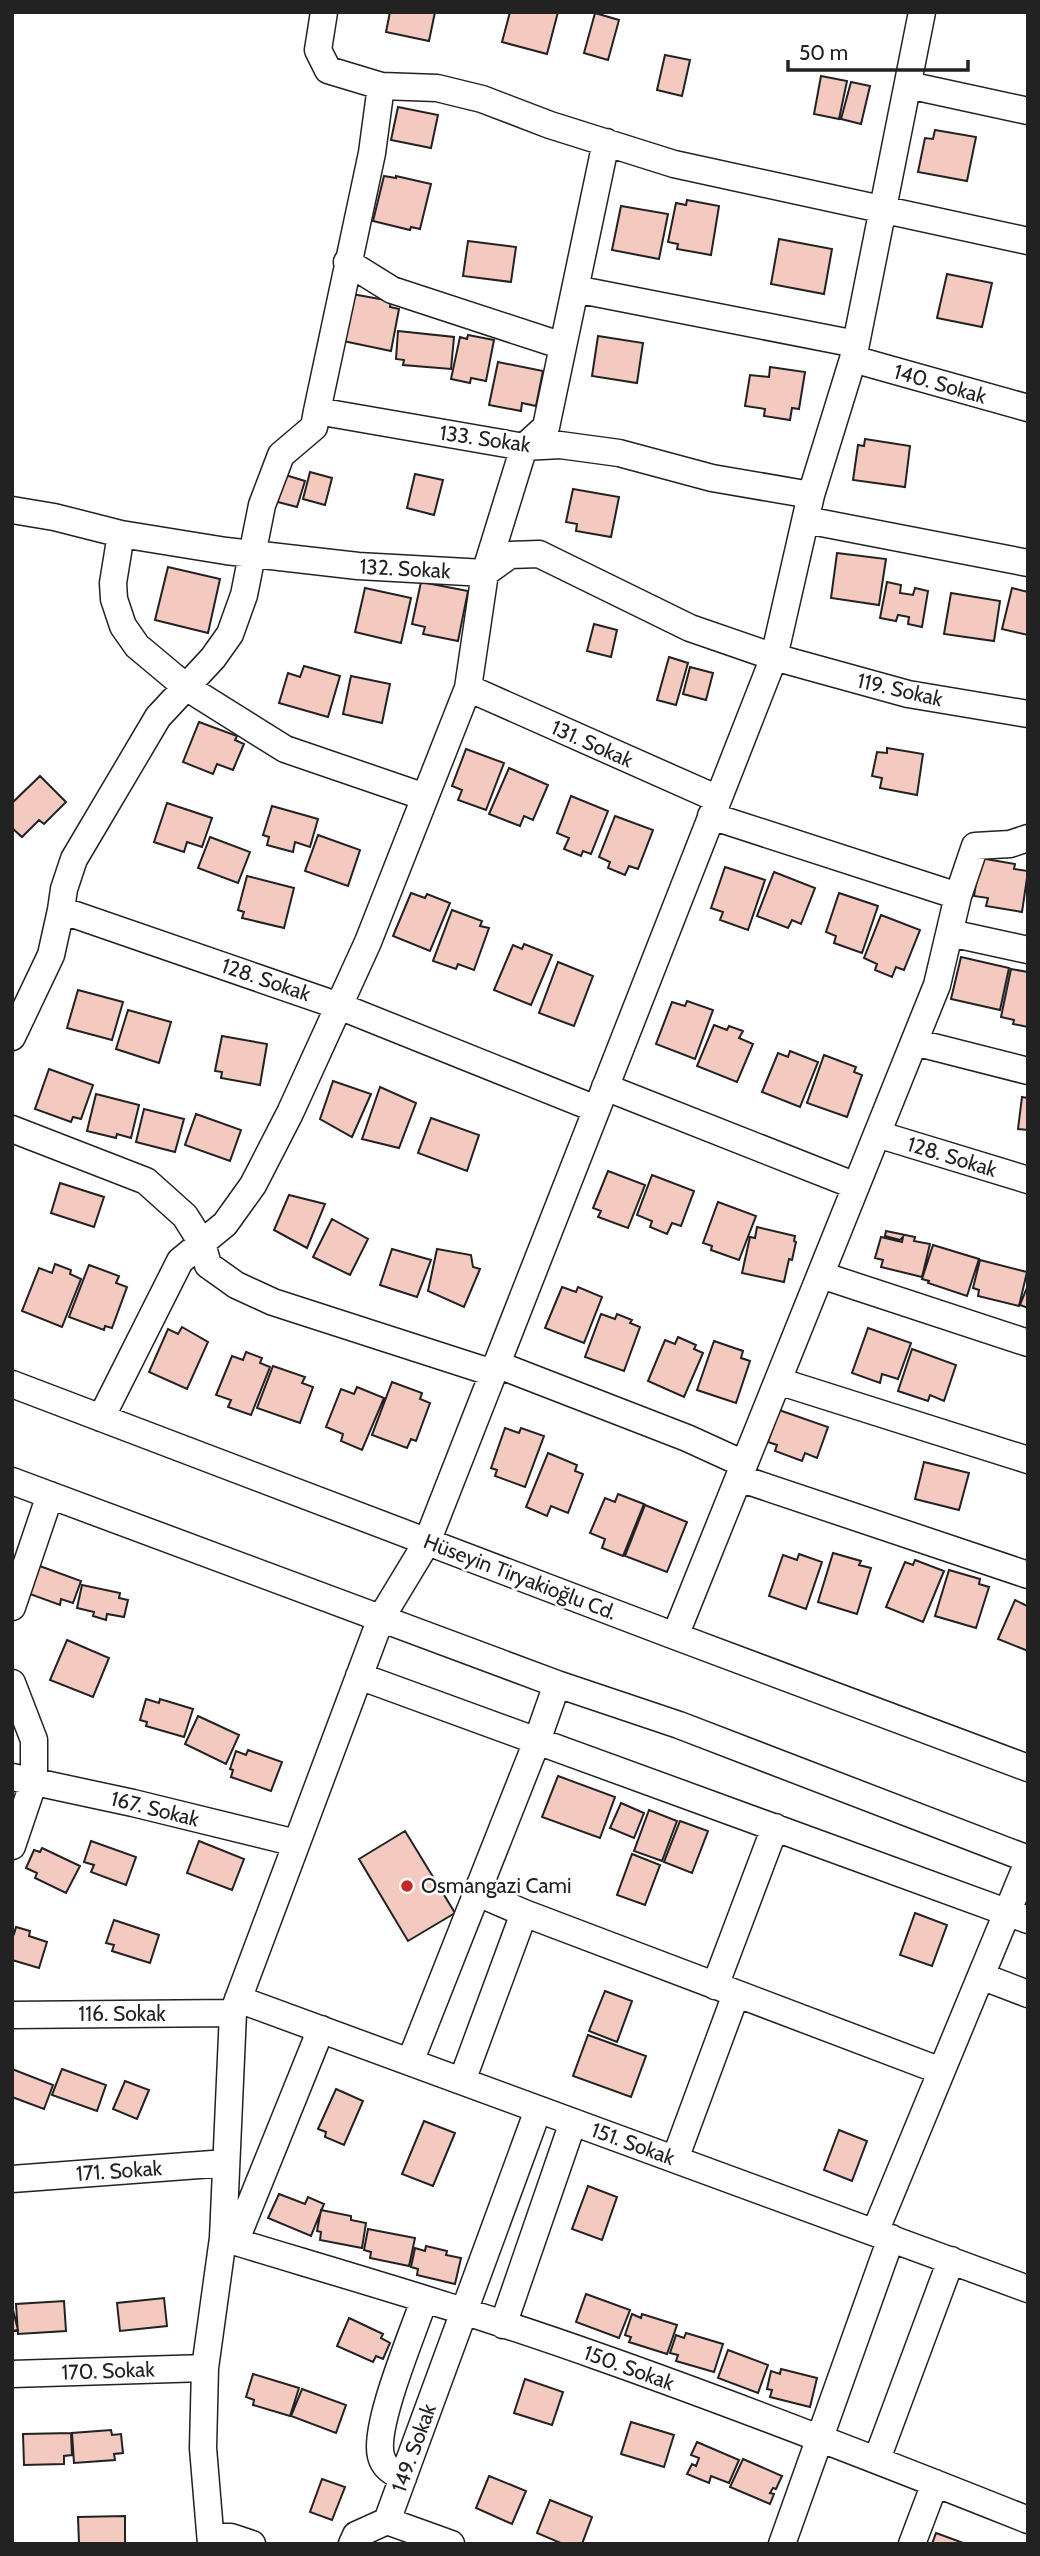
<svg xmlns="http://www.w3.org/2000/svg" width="1040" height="2556" font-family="Cabin,sans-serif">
	<rect width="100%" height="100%" fill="#fff"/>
	<path fill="#f3c9c0" stroke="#222" stroke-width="2" d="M390,12H435L429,41L386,32Z
		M510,12H558L547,54L502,42Z
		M595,13L619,20L608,60L584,53Z
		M665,55L690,60L682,96L657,90Z
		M821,76L847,81L839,119L814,114Z
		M851,82L870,86L861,124L841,119Z
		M398,107L438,115L431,148L391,140Z
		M935,130L976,137L967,181L918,172L925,138L933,139Z
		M384,176L396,178V176L431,184L420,229L411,227L410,230L373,221Z
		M687,200L719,206L711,255L677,249L678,244L668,242L676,203L686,205Z
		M621,206L668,214L659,259L612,250Z
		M779,239L832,249L824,294L771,284Z
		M468,241L516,247L511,282L463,276Z
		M947,274L992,283L982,327L937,318Z
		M352,294L391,301L390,307L399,309L391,351L343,341Z
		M398,331L454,337L451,369L403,365L404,360L396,359Z
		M468,335L494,340L486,381L471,378L470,383L451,379L460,337L467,339Z
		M598,336L643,343L637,383L592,376Z
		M498,362L543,371L536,406L522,403L521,411L489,405Z
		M770,367L805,372L799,409L792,408L790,420L764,416L765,409L745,406L750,375L769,377Z
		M865,439L910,446L905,487L853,480L858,445L864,446Z
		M310,472L332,478L325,505L303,499Z
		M282,474L305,481L297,507L274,501Z
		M415,474L443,480L434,515L407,508Z
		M573,489L619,497L611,537L576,531L577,524L566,522Z
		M837,553L886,559L879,605L831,598Z
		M168,567L220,579L208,633L155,620Z
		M421,582L468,591L458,641L423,634L425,627L412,624Z
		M887,582L901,585L900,593L913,595L915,588L928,591L922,627L908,624L909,617L898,615L896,621L880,618Z
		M365,588L411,598L401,643L355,632Z
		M1012,588L1028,592V635L1002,629Z
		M951,593L1000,601L994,641L944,634Z
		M594,624L617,630L611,657L587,651Z
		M669,657L688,663L676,705L657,700Z
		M304,666L340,676L328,717L279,703L288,673L300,677Z
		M690,667L713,673L706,700L683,694Z
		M351,676L390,684L382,723L343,714Z
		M199,722L237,736L235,740L244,744L233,770L217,764L213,774L183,762Z
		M887,748L923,754L917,795L880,788L882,778L872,776L877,752L887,753Z
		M466,749L504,763L486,810L458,800L462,790L452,786Z
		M509,768L548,785L533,820L524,816L520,826L489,814Z
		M40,776L66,802L44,824L39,820L22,837L12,828V803Z
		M571,796L608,811L591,854L583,851L581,856L564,849L569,838L557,833Z
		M167,803L212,818L202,847L187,842L184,852L154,842Z
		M272,806L318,819L310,847L295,842L293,852L267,845L269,837L263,835Z
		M615,816L653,830L638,869L629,866L625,875L608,868L610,862L599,857Z
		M318,835L360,850L348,886L305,871Z
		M210,837L250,852L238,883L198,868Z
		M980,858L1015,864L1014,869L1028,871L1022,912L986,906L988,898L974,896Z
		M725,867L765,880L748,930L720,920L723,912L711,908Z
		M774,872L815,888L801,924L792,920L788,928L757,916Z
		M247,876L294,888L284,928L242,918L244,912L238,910Z
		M411,893L425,898L427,894L450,903L430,951L393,936Z
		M839,893L878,906L862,953L834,943L836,936L826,932Z
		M452,910L482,921L480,926L489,928L474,970L458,964L456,969L433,961Z
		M881,915L920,930L904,970L896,967L892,977L875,970L877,964L864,958Z
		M524,944L552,955L531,1005L494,990L513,945L522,949Z
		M961,957L1009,968L1000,1010L951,999Z
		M558,962L593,976L574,1026L539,1013Z
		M1011,969L1028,972V1027L1013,1024L1014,1020L1001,1017Z
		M78,990L123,1002L112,1040L67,1028Z
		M687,1001L713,1010L695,1059L656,1044L672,1002L685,1006Z
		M128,1010L171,1022L159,1063L116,1049Z
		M714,1025L727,1030L729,1026L743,1031L739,1038L753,1044L737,1082L697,1066Z
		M222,1036L267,1044L260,1085L221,1078L222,1072L215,1071Z
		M790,1051L818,1062L800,1107L762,1092L778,1053L788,1057Z
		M824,1055L856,1067L854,1072L862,1075L847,1117L807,1103Z
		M49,1069L93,1085L81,1119L73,1117L71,1122L35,1109Z
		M333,1081L371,1094L352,1137L320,1119Z
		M380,1087L416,1103L399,1148L362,1139Z
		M96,1094L139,1105L131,1138L117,1134L116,1138L87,1131Z
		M1022,1097L1028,1098V1130L1018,1129Z
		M144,1109L184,1119L175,1152L136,1142Z
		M196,1114L241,1130L230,1161L185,1145Z
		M431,1118L479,1135L467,1171L418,1153Z
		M608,1171L645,1185L628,1228L598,1217L601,1211L593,1208Z
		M652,1175L694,1191L681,1226L672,1223L667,1234L650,1227L652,1221L637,1215Z
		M60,1183L104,1197L94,1227L51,1213Z
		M289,1195L325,1204L307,1248L274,1230Z
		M718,1202L756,1216L739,1260L711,1250L712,1246L703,1243Z
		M332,1219L368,1239L350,1275L313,1257Z
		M757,1227L795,1236L794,1241L796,1242L792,1260L789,1259L784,1282L742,1273L750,1237L755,1238Z
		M886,1231L915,1237L914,1241L930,1244L922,1277L881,1267L883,1260L875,1258L881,1237L902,1242L903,1237L900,1240L885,1236Z
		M933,1245L979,1259L967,1296L928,1283L929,1281L922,1279Z
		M392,1249L431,1260L417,1297L380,1285Z
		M437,1249L471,1255L473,1267L480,1269L464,1307L428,1291Z
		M980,1260L1027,1272L1019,1306L978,1296L979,1290L973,1288Z
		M55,1264L71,1270L70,1274L81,1279L62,1327L22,1311L39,1268L52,1273Z
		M89,1265L119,1276L116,1283L127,1287L112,1328L105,1326L104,1330L69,1317Z
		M1028,1285V1308L1020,1305Z
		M562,1287L576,1292L578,1287L602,1297L584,1343L545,1328Z
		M601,1314L615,1319L617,1314L632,1320L630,1323L640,1327L624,1371L585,1357Z
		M182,1327L208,1342L187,1389L149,1372L168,1329L178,1334Z
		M868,1328L911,1343L898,1379L882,1374L880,1383L852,1373Z
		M678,1337L696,1345L694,1349L703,1353L684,1397L648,1381L665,1340L675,1344Z
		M714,1341L743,1351L741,1358L750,1361L736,1403L697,1390Z
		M912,1349L956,1365L944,1401L930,1395L928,1401L898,1391Z
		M246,1352L262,1358L260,1363L270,1367L251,1415L228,1407L231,1400L216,1395L232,1356L243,1360Z
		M273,1366L305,1377L302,1383L313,1387L300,1423L257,1408Z
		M392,1382L422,1393L420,1399L430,1403L416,1441L411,1439L407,1448L372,1435Z
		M357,1387L384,1398L362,1450L341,1441L343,1434L326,1427L341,1389L354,1394Z
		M779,1410L828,1427L817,1458L805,1453L802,1461L775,1451L777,1445L768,1442Z
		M505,1428L519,1433L521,1428L544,1436L525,1487L495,1476L497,1470L491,1468Z
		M548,1453L577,1465L575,1471L583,1474L568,1513L551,1506L547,1516L526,1507Z
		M924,1462L969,1473L959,1510L915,1499Z
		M618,1494L644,1504L623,1556L602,1548L605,1539L590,1533L605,1498L615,1502Z
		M645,1505L687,1522L667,1572L625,1556Z
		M833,1553L861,1561L859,1565L871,1568L857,1614L818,1602Z
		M799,1554L822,1562L806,1609L769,1596L783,1555L797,1560Z
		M915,1560L944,1571L923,1622L886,1607L905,1562L913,1565Z
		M37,1565L81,1581L73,1603L61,1599L60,1605L27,1593Z
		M949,1570L980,1579L979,1584L989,1587L976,1628L935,1616Z
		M82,1585L120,1593L119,1598L128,1600L124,1617L107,1614L106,1620L93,1616L94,1612L77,1608Z
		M1015,1600L1027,1606L1028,1603V1651L998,1639Z
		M67,1640L109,1658L93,1697L50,1680Z
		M146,1699L159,1703L160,1699L193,1709L184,1737L146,1726L147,1722L140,1720Z
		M198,1716L239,1735L226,1764L185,1744Z
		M248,1750L282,1762L271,1791L231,1777L233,1770L230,1769L236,1751L246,1755Z
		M558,1776L615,1797L600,1838L542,1817Z
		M621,1803L644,1813L634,1838L610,1828Z
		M649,1810L677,1821L662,1861L634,1851Z
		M680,1821L708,1831L692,1873L664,1862Z
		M405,1831L455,1913L408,1941L359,1859Z
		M91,1841L136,1857L126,1885L91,1872L94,1865L84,1862Z
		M199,1841L244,1859L232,1890L187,1873Z
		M42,1848L80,1866L66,1893L35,1878L37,1873L26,1868L34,1850L40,1852Z
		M632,1854L660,1865L645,1905L617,1895Z
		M915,1913L947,1925L932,1966L900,1955Z
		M114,1920L159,1935L150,1963L112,1951L114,1945L106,1943Z
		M16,1927L30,1931L29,1936L47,1942L39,1968L12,1960V1933L14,1934Z
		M605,1991L632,2001L617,2042L589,2031Z
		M588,2035L646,2056L631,2097L573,2076Z
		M12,2069L53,2085L44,2109L12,2097Z
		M62,2069L106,2085L97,2111L52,2095Z
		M125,2081L149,2090L137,2119L113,2109Z
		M336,2089L363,2101L344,2145L325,2137L326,2132L318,2129Z
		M424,2121L455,2133L433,2186L402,2174Z
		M839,2130L867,2141L852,2181L824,2170Z
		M588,2186L617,2197L602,2240L572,2229Z
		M279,2194L305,2204L308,2197L324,2204L311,2236L268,2218Z
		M321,2210L351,2216V2220L366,2223L362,2248L320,2240L321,2232L317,2231Z
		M368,2229L415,2238L409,2266L370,2258L371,2252L364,2250Z
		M426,2246L447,2251L446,2255L461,2258L455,2284L417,2275L418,2269L411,2267L415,2248L425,2251Z
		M586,2294L630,2310L619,2338L576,2322Z
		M164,2298L167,2326L120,2331L117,2303Z
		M64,2301L66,2331L18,2334L16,2304Z
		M12,2306L18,2330L12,2331Z
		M632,2314L641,2318L642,2314L677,2325L667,2354L629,2342L631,2337L625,2335Z
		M349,2318L383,2334L381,2338L390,2343L383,2359L376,2356L373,2362L337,2346Z
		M686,2333L723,2344L714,2372L676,2361L678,2355L670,2353L676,2335L684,2338Z
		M728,2350L768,2365L758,2393L718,2378Z
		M781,2369L817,2378L810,2407L770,2397L772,2390L767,2389L771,2371L780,2374Z
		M253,2374L299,2388L290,2416L253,2405L254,2400L246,2397Z
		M525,2379L563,2392L552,2425L514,2413Z
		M302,2389L346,2405L336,2433L291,2416Z
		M631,2422L674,2435L664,2467L621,2454Z
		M111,2430L112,2435L121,2434L123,2453L114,2454L115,2460L74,2463L72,2433Z
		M71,2433L72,2455L64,2456V2464L24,2465L23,2434Z
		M697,2442L739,2460L729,2483L711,2476L709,2483L687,2474L692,2464L696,2466L699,2458L691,2455Z
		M743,2459L782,2476L776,2489L773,2488L770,2493L774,2494L770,2504L730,2487Z
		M489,2476L526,2491L512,2524L476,2508Z
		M322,2479L345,2487L332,2520L310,2512Z
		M550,2500L592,2517L582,2544H563L537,2533Z
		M125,2516V2544H79L78,2517Z
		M936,2533L966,2544H932Z"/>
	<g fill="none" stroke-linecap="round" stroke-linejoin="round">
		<g stroke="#222" stroke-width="29">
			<path id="minor" d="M324,12L318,50L328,70L381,86
				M908,85L1028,111
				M347,262L392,290L563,346
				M575,289L856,344
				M853,359L1028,408
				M317,411L372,153L381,86L437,88L482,99L550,125L674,164L1028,241
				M12,510L54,517L121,534L226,551L358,566L485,573L510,555L539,554L690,628L774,657L908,694L1028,714
				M806,520L1028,563
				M121,534L113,583L114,599L123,626L137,646L186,687L285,749L425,797
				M468,688L718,799
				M711,816L958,896
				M61,910L64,889L74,859L158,717L213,658L230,634L244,595L262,505L281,455L314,427L317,411L524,447L560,445L619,453L712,478L811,495
				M950,933L1028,950
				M12,1037L51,955L61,910L339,1006L596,1109
				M914,1042L1028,1071
				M605,1087L856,1186
				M12,1129L146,1181L185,1216L202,1243L208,1265L236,1285L273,1302L493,1373
				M877,1134L1028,1180
				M821,1275L1028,1343
				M496,1364L687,1438L744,1464
				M778,1381L1028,1460
				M12,1384L675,1636L1028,1768
				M101,1418L180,1261L225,1224L253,1185L290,1113L368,942L468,688L485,573L524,447L546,427L606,142
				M739,1478L1028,1575
				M12,1481L557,1684L679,1725L1028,1859
				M12,1607L50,1495
				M675,1636L937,985L958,896L975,846L1010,844L1028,838
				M359,1676L1028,1920
				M12,1683L34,1740V1781L12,1846
				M12,1777L133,1803L296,1843
				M478,1893L524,1913L941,2071
				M981,1976L1028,1994
				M715,1986L775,1827
				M238,1999L1028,2289
				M12,2015L233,2013
				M410,2062L537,1741L557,1684
				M462,2081L524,1913
				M675,2159L736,1994
				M12,2179L226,2163
				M875,2232L1028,1862
				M223,2238C348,2276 474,2312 597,2356C742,2407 885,2463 1028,2520
				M235,2242L321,2029
				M503,2325L573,2122
				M12,2374L205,2368
				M877,2459L951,2260
				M403,2478C393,2472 384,2468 381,2456C373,2426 413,2333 424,2300
				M211,2537H231L252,2544
				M211,2544L203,2448L205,2368L223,2238L233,2013L381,1618L427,1542L774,657L811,495L853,359L922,12
				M352,2544L356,2535L387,2521
				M451,2544L387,2521L538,2110
				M782,2544L891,2238
				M912,2544L935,2483"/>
		</g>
		<use href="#minor" stroke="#fff" stroke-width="26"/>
	</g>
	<circle fill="#c62828" stroke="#fff" stroke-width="2.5" cx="407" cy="1886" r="7"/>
	<g text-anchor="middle" stroke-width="5" stroke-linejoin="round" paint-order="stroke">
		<g font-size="21" fill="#222" stroke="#fff">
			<text transform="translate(940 384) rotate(16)" y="7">140. Sokak</text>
			<text transform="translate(485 439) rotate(8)" y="7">133. Sokak</text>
			<text transform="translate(405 569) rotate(3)" y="7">132. Sokak</text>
			<text transform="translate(900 690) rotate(13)" y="7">119. Sokak</text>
			<text transform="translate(592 744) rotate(24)" y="7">131. Sokak</text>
			<text transform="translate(266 980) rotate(19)" y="7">128. Sokak</text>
			<text transform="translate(952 1157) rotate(17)" y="7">128. Sokak</text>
			<text transform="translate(520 1577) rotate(21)" y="7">Hüseyin Tiryakioğlu Cd.</text>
			<text transform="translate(155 1809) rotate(14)" y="7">167. Sokak</text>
			<text x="122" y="2021">116. Sokak</text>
			<text transform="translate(633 2144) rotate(20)" y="7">151. Sokak</text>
			<text transform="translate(119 2171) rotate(-4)" y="7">171. Sokak</text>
			<text transform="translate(629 2368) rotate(20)" y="7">150. Sokak</text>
			<text transform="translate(108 2371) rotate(-2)" y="7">170. Sokak</text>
			<text transform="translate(414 2448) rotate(-70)" y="7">149. Sokak</text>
		</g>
		<g font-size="21" fill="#222" stroke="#fff" text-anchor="start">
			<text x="421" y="1893">Osmangazi Cami</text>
		</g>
	</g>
	<rect width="1040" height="2556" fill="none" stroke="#222222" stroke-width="28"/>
	<path d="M788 60v10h180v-10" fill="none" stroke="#222222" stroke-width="3.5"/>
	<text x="799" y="60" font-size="21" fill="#222222" stroke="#ffffff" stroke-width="5" paint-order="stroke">50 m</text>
</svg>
